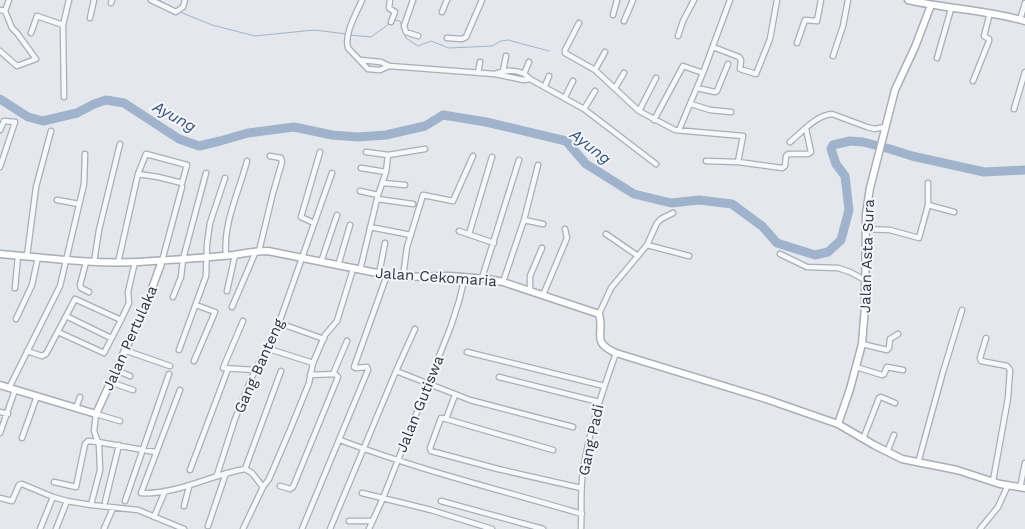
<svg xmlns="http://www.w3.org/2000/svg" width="1025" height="529" font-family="'Work Sans',sans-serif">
	<rect width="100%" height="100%" fill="#e4e7ec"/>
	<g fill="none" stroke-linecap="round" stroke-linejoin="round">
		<path stroke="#9fb4cc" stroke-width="1" d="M159,0L174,9
			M180,12L212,25L255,36L314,30L347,34
			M393,22L395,20L400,21L402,26
			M403,30L406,38L418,46L431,41L449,48L492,46L501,41L508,40L549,51
			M350,35L371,37L389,24"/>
		<path stroke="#9fb4cc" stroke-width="9" d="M0,99L28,117L43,121L77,113L94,104L106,100L124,103L179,139L199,146L220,141L248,133L294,127L332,135L358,137L386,135L425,126L443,115L486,122L566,141L586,164L634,194L671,203L699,200L732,204L762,226L777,243L815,255L828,252L841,240L849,210L845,176L836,164L831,149L833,145L850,141L863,142L890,149L912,156L984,172L1025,170"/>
		<g stroke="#a9aeb7" stroke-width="7">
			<path id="street" d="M151,0L176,12L183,7L185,0
				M362,0C356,14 344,34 348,48L368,69L380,70L389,66
				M390,0L389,8L395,12L391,22
				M413,0L404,26L406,32L418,36
				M111,3L112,0
				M0,10L5,11L9,0
				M442,12L447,0
				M613,15L617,0
				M90,18L94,0
				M1020,20L1025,3
				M624,21L633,0
				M579,23L565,50V53L595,70L639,111L675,130L743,136L738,162
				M31,33L37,16L63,25
				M678,36L683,21L694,0
				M447,38L462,39L466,37L482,0
				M797,43L805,20L817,21L821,0
				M713,47L739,57L741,60L740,69L756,74L770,39L777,0
				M0,51L17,66L36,59L17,33L12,28L5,11
				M833,56L843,26L848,0
				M937,58L951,9
				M361,60L381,62L389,66L495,74L524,80L530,79L584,109L656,164
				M595,70L605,52
				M503,71L506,56
				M478,73L480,62
				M495,74C505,69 522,69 530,79
				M524,74L529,62
				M973,81L989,41V39L984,36L990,13
				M545,86L549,76
				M615,88L624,73
				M697,88L715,92L717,91L728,64
				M64,97L63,25L69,0
				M565,97L573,81
				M691,104L710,110L731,112
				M584,109L595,91
				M1014,109L1025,72
				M639,111L656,78
				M654,120L683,66L703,73
				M0,130L4,121L15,122L0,167
				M679,130L703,73L730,0
				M790,142C801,133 816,115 832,114L867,127L874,129L885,127
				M366,152L388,155L425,149
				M706,161L738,162L782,168L785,166L786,156L788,154H808L811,152L806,129
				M361,168L386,172
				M383,183L405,185
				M360,191L378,195
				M377,199L413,204
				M57,200L79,204
				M928,205L954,212
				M524,220L543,224
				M314,223L301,217L320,152
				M370,227L411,235
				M866,229L890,230L919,238L928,205V183
				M459,231L494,243
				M469,234L492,157
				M606,234L638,256
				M647,245L689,256
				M259,251L273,193L282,162L281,158L270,156
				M780,254L807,267L838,268L850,272L865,280
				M226,255C223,223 239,192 247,161
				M27,256L36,187L51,131
				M162,261L182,187
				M86,262L80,285L81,288L89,292
				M94,262L99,230L120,144
				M321,262L337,215
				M118,263L138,174L146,154L187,165L182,183L158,177L138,174
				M338,266L350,225
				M360,270L378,195L386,172L388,155
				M379,274L385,243
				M403,277L407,247L423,195L453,201L473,156
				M482,278L519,160
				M503,282L524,220L538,165
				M15,288L18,256
				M530,288V276L542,248
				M227,291L235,255
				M543,295L567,238L565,229
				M173,297L181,277L183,259L206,173
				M232,307L256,251
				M599,314L611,288L647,245L657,223L661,219L673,213
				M66,316L111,338
				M16,319L32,285L38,257
				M121,320L129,303L128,292L135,262
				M243,321L223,368L255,370
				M279,323L324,339
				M415,329L396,371L470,400L573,427
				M986,338L980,358L981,361L1007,366L1010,370L1008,398L993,481
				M862,344L887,350L889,348L890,339L898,334
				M266,348L313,363
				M124,350L170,366
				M179,350L206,276L207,244L210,223L225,178
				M27,351L42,356L46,354L74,301L75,299L121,320L104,353L58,332
				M467,352L604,386
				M194,361L215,312L196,305
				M856,367L882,375L884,374L887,367L903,370
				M116,370L130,376
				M333,374L347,341
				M499,377L599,402
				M110,382L133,390
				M9,388L60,286L84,184L85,154
				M180,390L141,493C176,495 210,475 245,469
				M455,395L446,419L441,418L430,448L431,451L498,469L581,488
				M76,408L80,397
				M0,412L8,414
				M446,419L553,450
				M0,433L15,390
				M22,438L37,396
				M863,439L879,398L881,397L895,403
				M340,440C419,470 501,490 582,514
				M887,452L894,435
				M918,463L943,372L962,310
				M245,469L281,371
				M245,469L252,473L263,487
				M190,470L228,369
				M217,475L235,419L252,377L279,323L332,173
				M54,482L76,487L85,444L88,441L98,442L155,452
				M280,486L290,489L293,487L338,377L335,374L310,375
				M1020,488L1025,463
				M362,493L431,510L492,529
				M0,498L12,501L19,485L22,484L53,497L67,501L91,505L138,510L184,529
				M125,501L169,374
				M441,501L543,529
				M105,502L119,445
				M91,505L100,470L99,445L94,431L96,414L120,421
				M184,506L189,487
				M154,517L165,491
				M349,521H372
				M208,526L226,473
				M40,529L53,497
				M56,529L67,501
				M104,529L113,508
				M243,529L263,487L269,479L290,430L309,383L313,363L325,335L337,321L353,269
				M302,529L368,370L367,367L356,368L354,367L387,275
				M330,529L396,371
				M369,529L383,498L451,326L459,301L465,277
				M581,529C582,510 580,490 583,471C589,431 602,392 616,353
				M980,529L998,507L1008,485"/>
		</g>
		<g stroke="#a9aeb7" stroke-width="9">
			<path id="secondary" d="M908,0C947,9 987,10 1025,21
				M0,254C46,258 92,264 138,262C170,260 202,258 234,255C245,253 256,251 268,251L387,275L403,277L450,276L488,279L503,282L599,314C605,333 590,342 616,353L766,399L838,424L874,445L902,459L957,470L1000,484L1025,488
				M0,385L96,414L147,302L162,261
				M838,424L850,389L862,344L865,307L866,214L870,188L895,90L915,47L931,5"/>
		</g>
		<use href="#street" stroke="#f7f8fa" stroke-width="4.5"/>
		<use href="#secondary" stroke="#fff" stroke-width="6"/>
	</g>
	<g text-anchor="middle" stroke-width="4" stroke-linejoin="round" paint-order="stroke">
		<g font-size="15" fill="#2b3445" stroke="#f4f6f9">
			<text transform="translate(867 256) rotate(-88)" y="5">Jalan Asta Sura</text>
			<text transform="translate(436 277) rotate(4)" y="5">Jalan Cekomaria</text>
			<text transform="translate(130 338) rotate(-66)" y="5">Jalan Pertulaka</text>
			<text transform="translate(259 366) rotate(-66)" y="5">Gang Banteng</text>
			<text transform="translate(420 404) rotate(-68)" y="5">Jalan Gutiswa</text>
			<text transform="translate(591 440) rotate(-78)" y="5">Gang Padi</text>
		</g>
		<g font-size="16" font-style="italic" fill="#34527a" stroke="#f4f6f9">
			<text transform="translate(175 116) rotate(29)" y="6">Ayung</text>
			<text transform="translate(591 146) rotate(38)" y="6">Ayung</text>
		</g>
	</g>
</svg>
